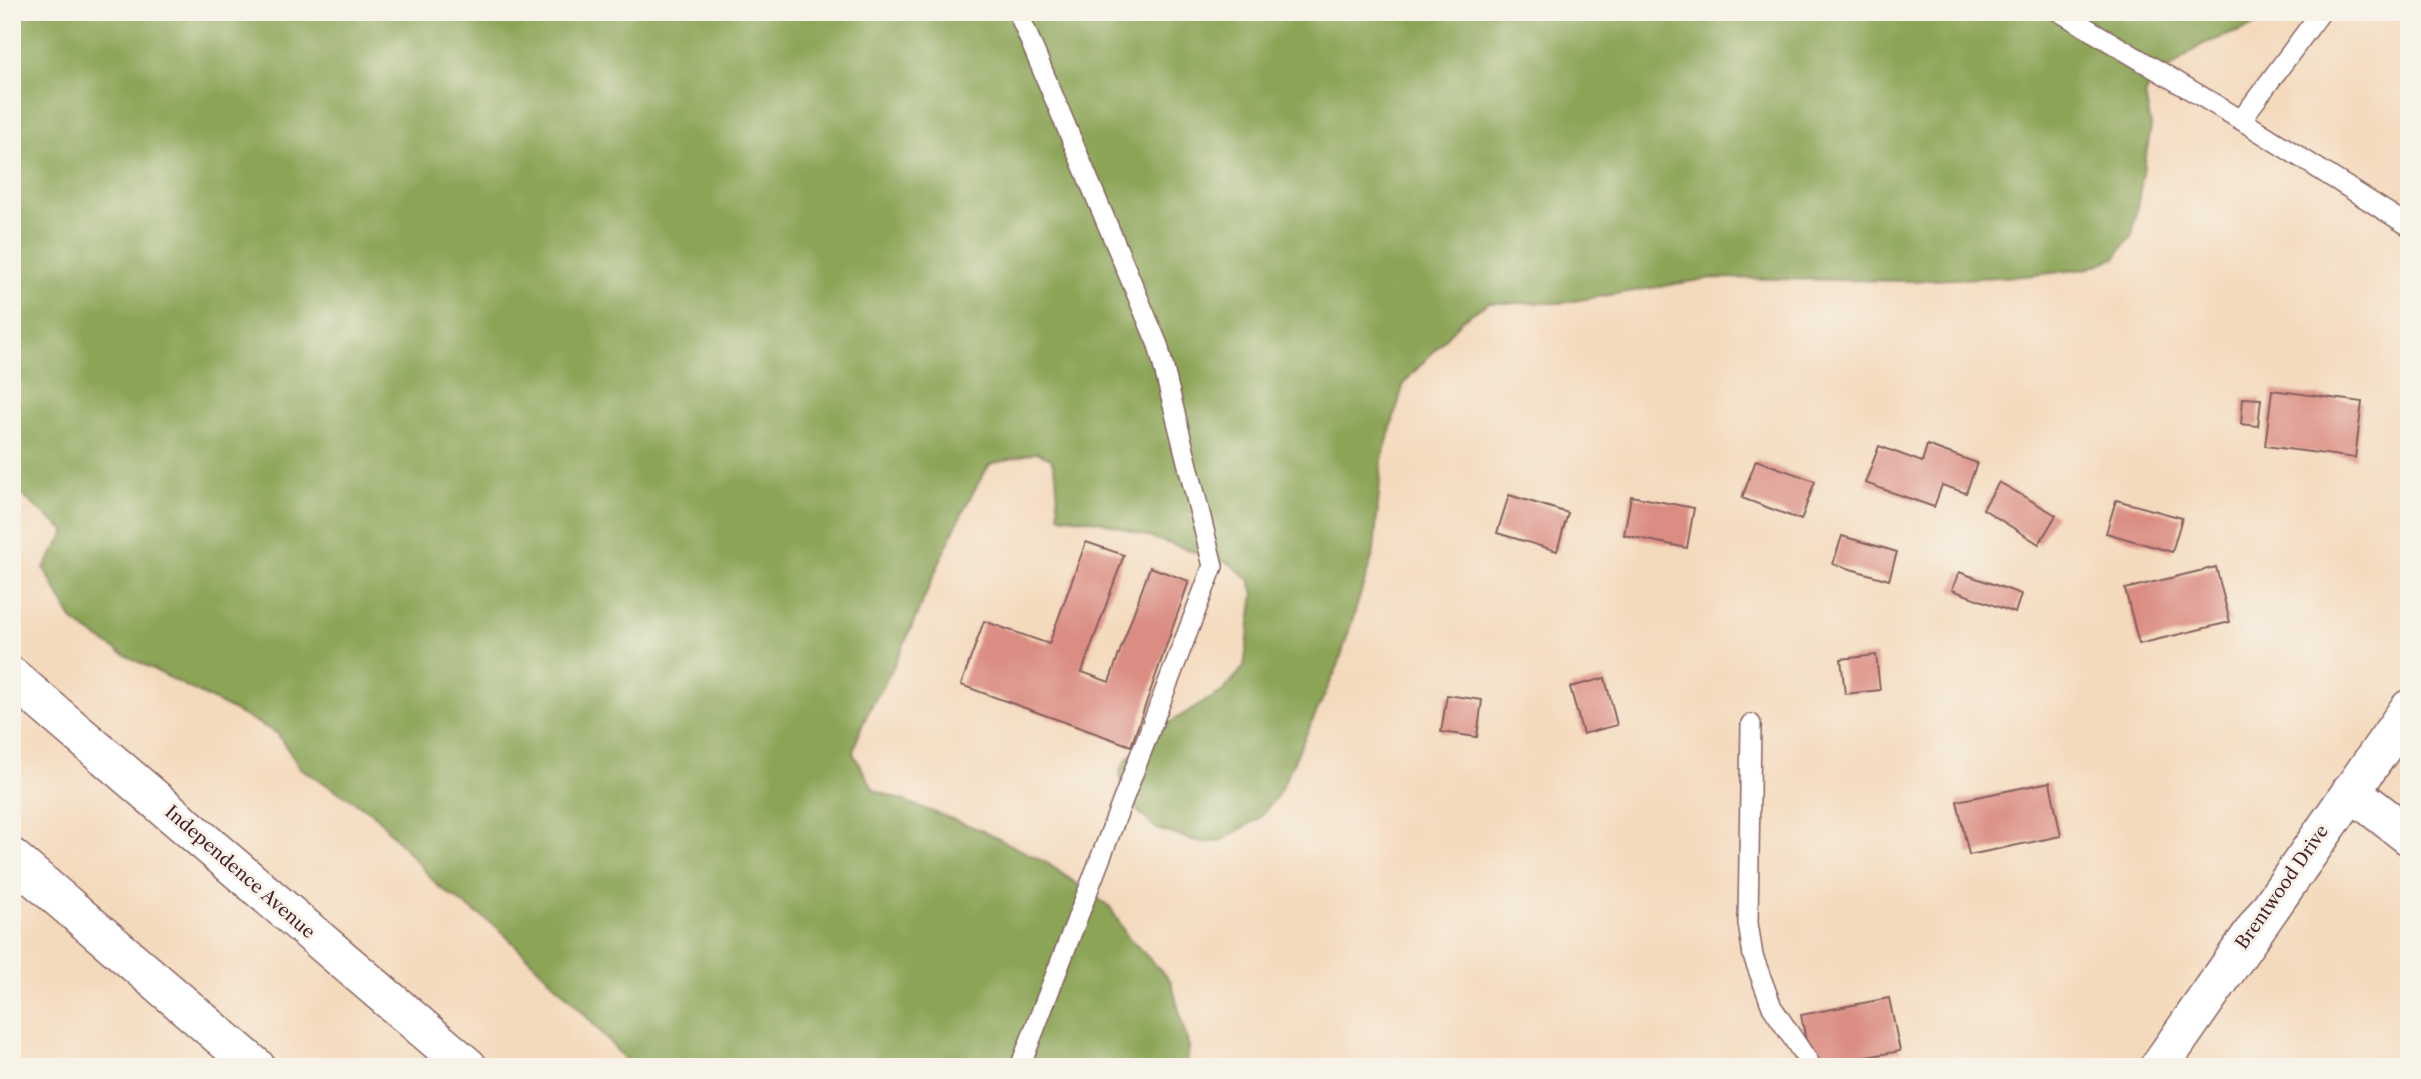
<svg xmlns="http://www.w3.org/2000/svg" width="2421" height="1079" font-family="'Libre Caslon Text',serif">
	<rect width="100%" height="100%" fill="#f7f3e8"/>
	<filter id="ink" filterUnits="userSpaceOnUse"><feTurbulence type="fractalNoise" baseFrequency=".0143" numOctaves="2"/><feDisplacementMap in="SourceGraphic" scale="14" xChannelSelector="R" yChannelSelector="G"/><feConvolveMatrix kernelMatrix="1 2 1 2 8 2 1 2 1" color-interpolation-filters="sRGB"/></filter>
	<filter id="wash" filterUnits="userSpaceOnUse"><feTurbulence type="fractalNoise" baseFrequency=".00686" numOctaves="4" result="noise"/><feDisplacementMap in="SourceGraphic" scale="28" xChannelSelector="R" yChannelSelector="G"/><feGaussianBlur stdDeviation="1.57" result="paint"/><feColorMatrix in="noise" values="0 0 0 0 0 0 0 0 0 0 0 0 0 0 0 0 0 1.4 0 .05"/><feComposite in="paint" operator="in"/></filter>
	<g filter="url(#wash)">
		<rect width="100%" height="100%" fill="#f4dabd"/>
		<path fill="#8ba456" stroke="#6a6240" stroke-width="2" d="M12,12H2280L2258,24L2201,45L2151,82L2145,95L2151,127L2132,235L2115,258L2086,269L2025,276L1906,281L1712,278L1561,303H1488L1462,320L1404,383L1382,459L1374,551L1338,666L1278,795L1258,819L1220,841L1202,843L1157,829L1125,799L1120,771L1128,758L1172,721L1223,691L1244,667L1254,594L1250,580L1229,563L1100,521L1059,516L1056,473L1051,459L1037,452L990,464C951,524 929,592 898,657C882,691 862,715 853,753L874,790L981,830L1047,863L1110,907L1127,936L1171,981L1189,1048L1186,1067H632L578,1007L498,928L439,887L374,814L300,768L277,733L119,652L73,621L44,568L66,532L12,487Z"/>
		<g id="blocks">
			<path fill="#db8d83" d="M2272,390L2362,402L2355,458L2265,446Z
				M2243,398L2261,399L2258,426L2241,424Z
				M1927,445L1977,463L1966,493L1942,485L1934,507L1865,483L1879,446L1922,462Z
				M1756,460L1815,481L1801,520L1742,498Z
				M1999,482L2056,515L2039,544L1983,509Z
				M1509,495L1568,513L1557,551L1497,533Z
				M1631,496L1694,508L1687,548L1624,535Z
				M2116,500L2182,518L2172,552L2106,533Z
				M1842,536L1897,552L1889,580L1833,564Z
				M1086,542L1124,555L1082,672L1109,682L1150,567L1189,581L1131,746L961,685L984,621L1049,644Z
				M2216,567L2230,622L2139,644L2125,589Z
				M1959,572L2021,594L2015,613L1952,590Z
				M1876,655L1880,690L1845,694L1841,659Z
				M1605,678L1617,725L1583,734L1570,687Z
				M1447,695L1482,700L1477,737L1441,732Z
				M2050,782L2061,836L1969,855L1957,801Z
				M1889,998L1900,1051L1811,1067L1801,1015Z"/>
		</g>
	</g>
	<g filter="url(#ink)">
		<use href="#blocks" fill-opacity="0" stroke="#86605e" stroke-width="2"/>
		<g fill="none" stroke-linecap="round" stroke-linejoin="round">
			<g stroke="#86605e" stroke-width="22">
				<path id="lane" d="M1018,12L1158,345L1213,566L1020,1067
					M2060,12L2241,120L2409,226
					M2241,120L2321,12
					M1751,724L1748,923L1753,956L1772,1007L1812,1067"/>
			</g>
			<g stroke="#86605e" stroke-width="41">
				<path id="street" d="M2351,791L2409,836
					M2159,1067L2409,709"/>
			</g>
			<g stroke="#86605e" stroke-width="41">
				<path id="secondary" d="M12,677L468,1067
					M12,858L256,1067"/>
			</g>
			<use href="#lane" stroke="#fff" stroke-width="19"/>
			<use href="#street" stroke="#fff" stroke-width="38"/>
			<use href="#secondary" stroke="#fff" stroke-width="38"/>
		</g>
	</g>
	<g text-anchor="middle" stroke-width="6" stroke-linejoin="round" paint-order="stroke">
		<g font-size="18" fill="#4a1f2b" stroke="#f7f3e8">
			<text transform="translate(240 872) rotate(41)" y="6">Independence Avenue</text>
			<text transform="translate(2282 887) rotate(-55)" y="6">Brentwood Drive</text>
		</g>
	</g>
	<rect width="2421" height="1079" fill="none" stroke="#f7f3e8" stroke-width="42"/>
</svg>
